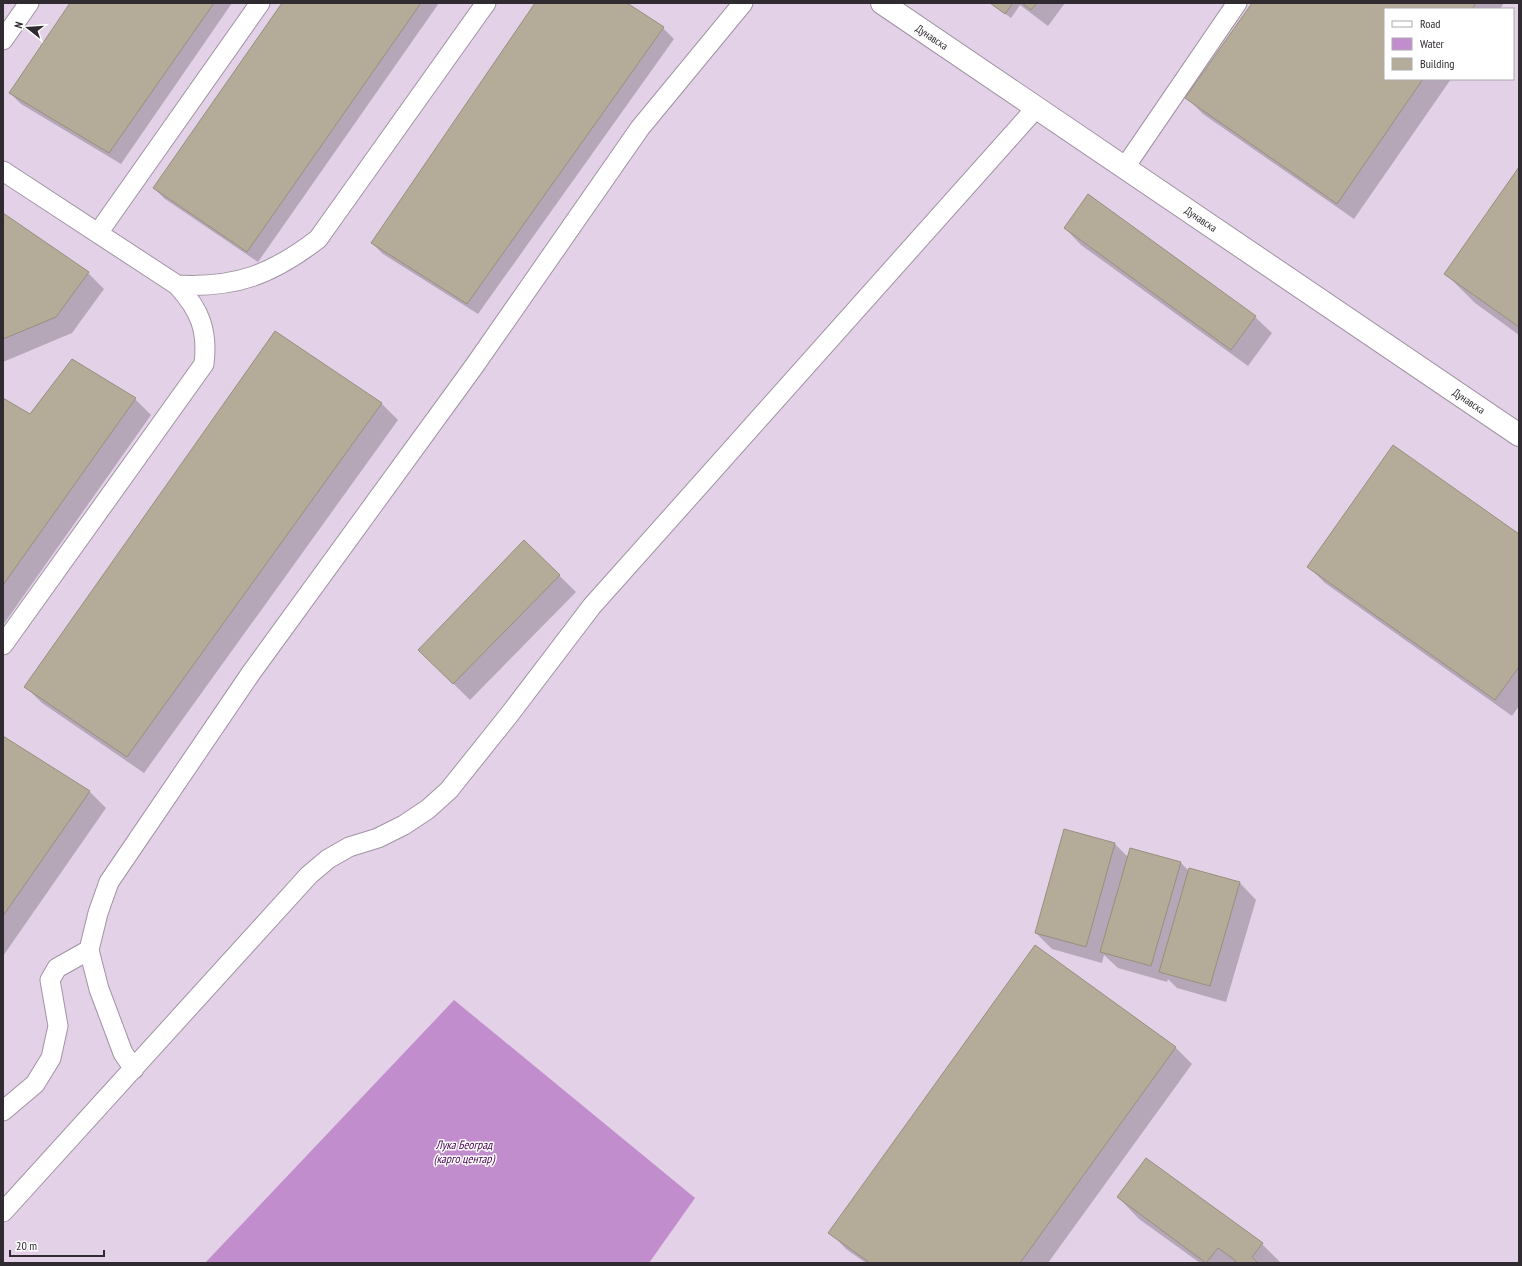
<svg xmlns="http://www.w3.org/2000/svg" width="1522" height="1266" font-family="'PT Sans Narrow',sans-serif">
	<rect width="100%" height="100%" fill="#eddff0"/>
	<path fill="#e3d1e7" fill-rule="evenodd" d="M3,3H1519V1263H3ZM1385,9H1513V79H1385Z"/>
	<path fill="#c28dcc" d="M454,1000L695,1198L649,1263H205Z"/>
	<path fill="#0003" d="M72,3H232L121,164L21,104L10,93Z
		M284,3H439L258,262L165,199L154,188Z
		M536,3H625L663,28L674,39L478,314L383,254L372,243Z
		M990,3H1065L1048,26L1020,5L1011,18Z
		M1253,3H1504L1500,9H1385V79H1451L1354,219L1203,114L1187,98Z
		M1519,170V335L1475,303L1445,273Z
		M3,214L88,273L104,289L72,333L3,362Z
		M1065,228L1255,317L1272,333L1248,366L1081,245Z
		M3,399L30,416L135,399L151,415L3,625Z
		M381,403L398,420L144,773L42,703L25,686Z
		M1519,535V706L1512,716L1325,583L1308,566Z
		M524,541L576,592L470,700L419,650Z
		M3,737L89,791L106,808L3,956Z
		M1065,830L1115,844L1128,857L1181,863L1189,871V869L1240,883L1256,900L1226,1002L1177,988L1168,979L1167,982L1118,968L1104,955L1102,963L1052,949L1036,933Z
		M1035,947L1176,1048L1192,1064L1048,1263H866L846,1249L830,1232Z
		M1118,1197L1262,1244L1281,1263H1200L1139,1219Z"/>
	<path fill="#b4ab99" stroke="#988f7e" d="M70,3H214L109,153L9,93Z
		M282,3H421L247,252L153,188Z
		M535,3H627L664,27L467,304L371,243Z
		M990,3H1013L1005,14Z
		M1022,3H1037L1031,10Z
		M1252,3H1476L1472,9H1385V79H1423L1337,204L1185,98Z
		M1519,167V327L1444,274Z
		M1088,194L1256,316L1231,350L1064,228Z
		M3,213L89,272L56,317L3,339Z
		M275,331L382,403L127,757L24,687Z
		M72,359L136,398L3,585V398L30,414Z
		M1393,445L1519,534V667L1495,700L1307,567Z
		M524,540L560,575L453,684L418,650Z
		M3,736L90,791L3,916Z
		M1064,829L1115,843L1086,947L1035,933Z
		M1130,848L1181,862L1151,966L1100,952Z
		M1189,868L1240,882L1210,986L1159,972Z
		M1035,945L1176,1047L1020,1263H870L828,1233Z
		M1146,1158L1263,1243L1252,1257L1258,1263H1235L1236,1261L1218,1248L1206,1263L1117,1197Z"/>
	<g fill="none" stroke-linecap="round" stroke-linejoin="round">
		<g stroke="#a093a3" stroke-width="21">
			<path id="lane" d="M3,40L29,3
				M1125,167L1237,3
				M3,171L177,285C200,310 208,330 204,364L3,645
				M98,233L260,3
				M177,285C236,288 271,275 318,239L486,3
				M134,1069L123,1053L99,989L89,950L98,913L109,882L251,673L475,365L640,128L743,3
				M3,1111L35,1084L51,1058L58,1026L50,980L57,968L89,950
				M3,1212L309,875L328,859L349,847L378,838L404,825L428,809L449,790L509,715L592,606L1036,108"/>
		</g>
		<g stroke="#a093a3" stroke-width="24">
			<path id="street" d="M882,3L1519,435"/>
		</g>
		<use href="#lane" stroke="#fff" stroke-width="19"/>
		<use href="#street" stroke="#fff" stroke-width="22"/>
	</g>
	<g text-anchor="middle" stroke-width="3" stroke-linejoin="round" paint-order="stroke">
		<g font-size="11" fill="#302b31" stroke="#fff">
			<text transform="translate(932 37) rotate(34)" y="4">Дунавска</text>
			<text transform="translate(1201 219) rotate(34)" y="4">Дунавска</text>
			<text transform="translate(1469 401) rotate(34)" y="4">Дунавска</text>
		</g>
		<g font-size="12" font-style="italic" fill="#4b0557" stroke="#fff">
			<text x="464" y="1149">Лука Београд<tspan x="464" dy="14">(карго центар)</tspan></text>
		</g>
	</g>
	<rect width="1522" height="1266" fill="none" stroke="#302b31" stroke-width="8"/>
	<rect x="1384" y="8" width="130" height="72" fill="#ffffff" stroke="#acaaad"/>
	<rect x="1392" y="21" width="20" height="6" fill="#ffffff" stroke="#acaaad"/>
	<text x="1420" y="28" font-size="12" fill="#302b31">Road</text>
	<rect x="1392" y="38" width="20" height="12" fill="#c28dcc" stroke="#acaaad"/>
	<text x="1420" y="48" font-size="12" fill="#302b31">Water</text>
	<rect x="1392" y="58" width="20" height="12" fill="#b4ab99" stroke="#acaaad"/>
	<text x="1420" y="68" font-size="12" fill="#302b31">Building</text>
	<g transform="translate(28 28) rotate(287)" stroke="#ffffff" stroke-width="3" paint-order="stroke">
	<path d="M0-3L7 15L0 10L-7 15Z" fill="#302b31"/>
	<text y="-6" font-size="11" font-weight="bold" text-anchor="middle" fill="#302b31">N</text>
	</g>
	<path d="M10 1250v6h94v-6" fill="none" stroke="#302b31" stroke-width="2"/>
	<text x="16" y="1250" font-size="12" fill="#302b31" stroke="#ffffff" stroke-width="3" paint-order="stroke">20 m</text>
</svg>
